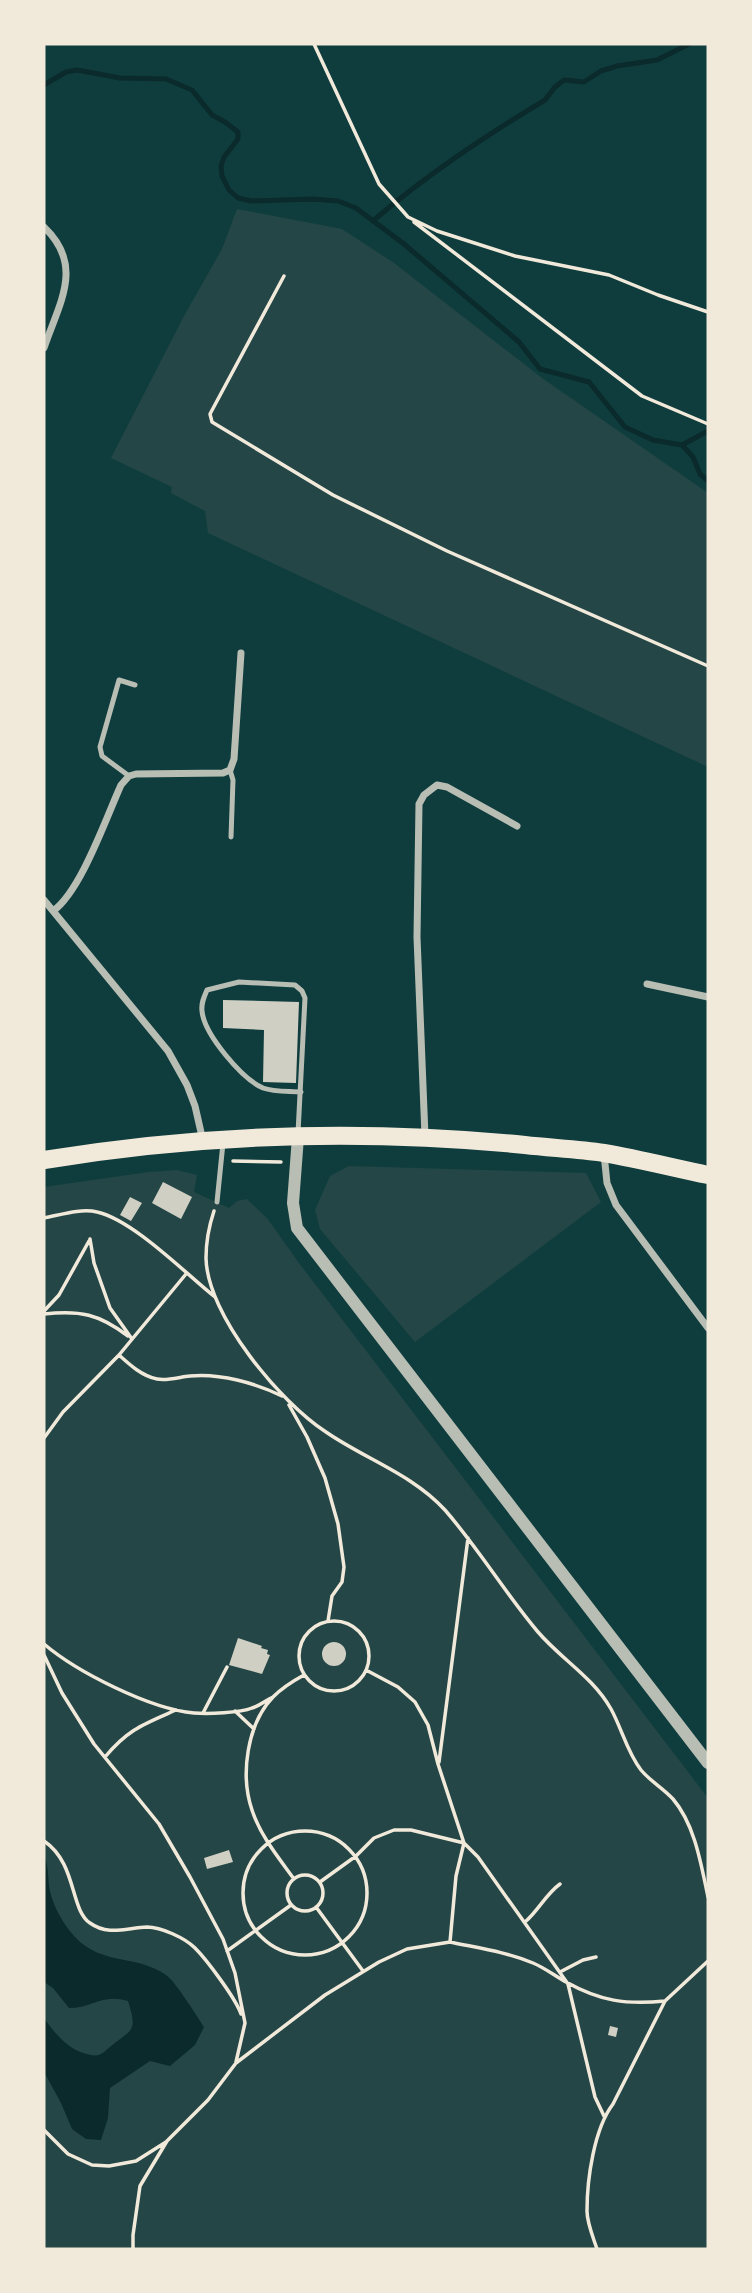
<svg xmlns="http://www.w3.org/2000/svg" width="752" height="2293" font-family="Jost,sans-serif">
	<rect width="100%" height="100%" fill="#0f3d3e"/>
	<path fill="#244646" d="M237,209L342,229L394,263L542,378L708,493V767L208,533L205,511L171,493L172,487L111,458L184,316L222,249Z
		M349,1166L586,1173L601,1202L415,1342L320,1229L315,1210L330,1176Z
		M177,1170L197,1175L194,1192L229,1208L237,1201L247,1199L267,1218L299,1263L708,1798V2249H44V1187L149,1172Z"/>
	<path fill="#0a2a2b" d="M44,1854C48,1865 48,1874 49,1886C51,1901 60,1918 69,1930C98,1968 132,1952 166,1975C176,1982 196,2015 204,2027L195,2045L170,2066L150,2061L110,2088L108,2118L101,2140L86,2139L72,2129L61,2103L44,2072V2018C55,2034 70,2052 91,2055C100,2057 104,2052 111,2046C132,2029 138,2032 128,2001C102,1993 92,2008 69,2008L53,1988L44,1982Z"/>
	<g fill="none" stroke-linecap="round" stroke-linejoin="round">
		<path stroke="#0a2a2b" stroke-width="5" d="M44,85L66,72L77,70L120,78L166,79L192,90L212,115L225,122L238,132V139L224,157L221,166L222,176L229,190L238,198L251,201L312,199L338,201L356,208L404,244L519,342L540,369L589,382L625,427L653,440L682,445L693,457L700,474L708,481
			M373,221C426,175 485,136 545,100L555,87L564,80L584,82L601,71L617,66L657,60L689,44
			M682,445L706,432"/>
	</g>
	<path fill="#cfcfc3" d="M223,1000L299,1002L296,1083L263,1082L264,1030L223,1028Z
		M163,1182L192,1197L181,1219L152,1203Z
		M130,1197L142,1203L131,1221L120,1215Z
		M238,1638L262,1646L261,1648L268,1650L267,1654L270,1655L262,1674L229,1665Z
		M322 1654a12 12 0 1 1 24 0a12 12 0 1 1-24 0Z
		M229,1850L233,1862L207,1869L204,1858Z
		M610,2026L618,2028L616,2037L608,2035Z"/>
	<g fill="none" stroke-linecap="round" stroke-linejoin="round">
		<path stroke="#f1e9da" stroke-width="3.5" d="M314,44L379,184L408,217L437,231L515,256L609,275L658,295L708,312
			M414,222L642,396L708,424
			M284,276L210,414L212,422L333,495L447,551L708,666
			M233,1161L281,1162
			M214,1211C209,1226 206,1242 206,1258C207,1315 280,1402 326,1432C365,1459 412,1474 445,1510C479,1549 505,1593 538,1632C561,1659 593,1677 611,1709C622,1729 627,1752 641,1770C650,1781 663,1788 673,1799C695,1825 701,1864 708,1897
			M44,1218C60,1215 81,1208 97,1212C133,1220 185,1273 215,1297
			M90,1239L94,1263L110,1308L132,1339
			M44,1311L59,1295L89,1241
			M44,1314C80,1310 99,1314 128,1336
			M119,1355C130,1365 142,1376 157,1379C168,1381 179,1377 190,1376C220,1373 255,1383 282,1396
			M289,1405L307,1437L325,1478L338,1524L344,1567L342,1582L332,1596L328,1621
			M44,1438L63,1412L119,1355L186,1274
			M299 1656a35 35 0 1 1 70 0a35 35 0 1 1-70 0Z
			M44,1644C77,1672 150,1709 194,1713C208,1714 240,1713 252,1708C259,1706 265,1701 271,1698
			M44,1655L62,1693L94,1744L159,1824L190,1877L223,1939L235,1973L245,2023L236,2062
			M366,1670L398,1687L415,1702L428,1725L438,1764L464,1843L478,1857L568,1984L595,2097L604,2116
			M235,1711L254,1729
			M203,1713L227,1667
			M105,1757C128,1729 144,1724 176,1710
			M439,1762L468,1538
			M243 1893a62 62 0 1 1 124 0a62 62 0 1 1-124 0Z
			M44,1841C77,1863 70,1910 90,1923C108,1936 126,1928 147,1927C161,1927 185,1938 195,1948C207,1960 236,1999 241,2014
			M287 1893a18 18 0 1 1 36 0a18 18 0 1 1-36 0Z
			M294,1879C278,1857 260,1835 252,1810C240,1775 247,1724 273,1697C282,1688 293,1681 304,1675
			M316,1907L363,1971
			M525,1922C538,1911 546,1894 560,1884
			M450,1942C478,1948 507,1952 533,1963C545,1968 555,1976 566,1982C600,2001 626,2005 665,2001
			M227,1951L291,1905
			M560,1972L583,1960L596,1957
			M44,2130L68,2154L92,2165L109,2166L136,2161L166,2142
			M133,2249V2235L140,2186L167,2141L208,2100L236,2063L325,1995L379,1962L407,1949L450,1942L456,1876L464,1843L411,1830H394L374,1838L356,1856L320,1882
			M597,2249C593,2237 587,2223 587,2211C587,2179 594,2129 613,2104L665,2001L708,1961"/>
		<path stroke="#b8beb3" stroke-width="5" d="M230,770L233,780L231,837
			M129,776L102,756L100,747L119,680L135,685
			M298,1133L305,998L302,991L295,985L239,982L207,990C204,997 201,1003 202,1011C204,1034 242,1079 263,1088C274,1092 289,1091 301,1092
			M217,1202L223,1143"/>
		<path stroke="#b8beb3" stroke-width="7" d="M44,227C85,266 59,303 44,348
			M44,900L168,1051L187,1085L195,1106L203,1141
			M53,911C81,891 106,818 121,785L129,776L136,774L223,773L230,770L234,759L241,653
			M647,984L708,997
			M425,1136L417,937L419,804L424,795L437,785L447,787L517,826
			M604,1154L607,1183L616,1205L708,1328"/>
		<path stroke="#b8beb3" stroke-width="12" d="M298,1137L293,1203L297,1228L708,1763"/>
		<path stroke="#f1e9da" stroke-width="18" d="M44,1160C202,1134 365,1129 525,1145C551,1148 578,1149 604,1153C639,1159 674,1168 708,1175"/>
	</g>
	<rect width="752" height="2293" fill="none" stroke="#f1e9da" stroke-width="91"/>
</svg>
